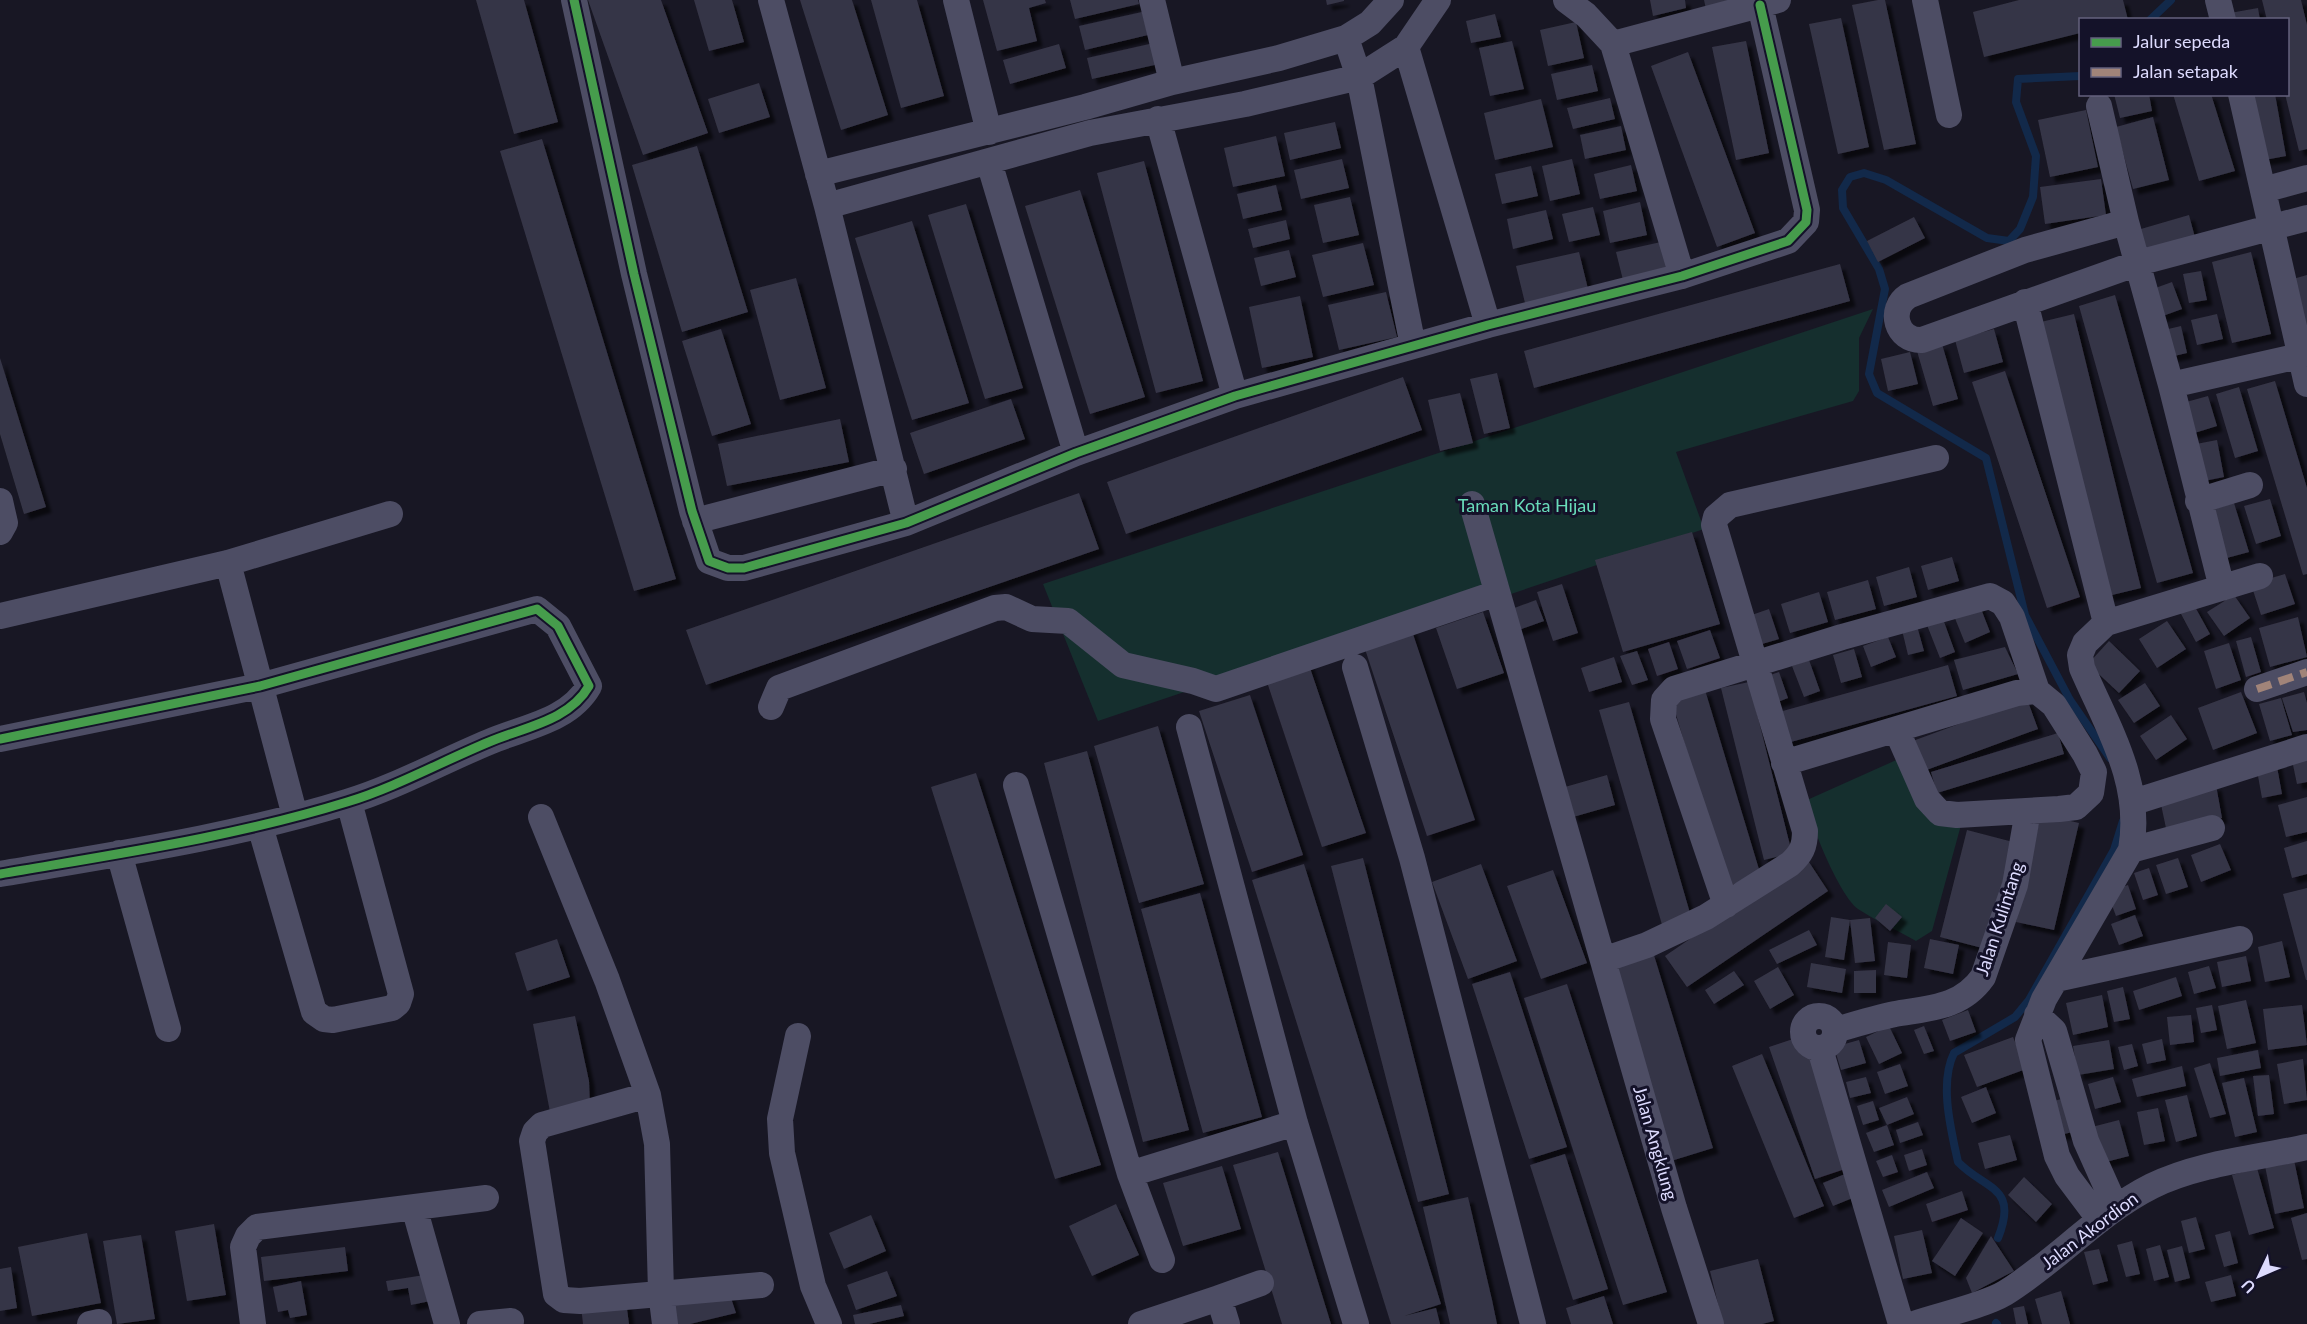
<svg xmlns="http://www.w3.org/2000/svg" width="2307" height="1324" font-family="Lato,sans-serif">
	<defs>
		<filter id="shadow"><feDropShadow dx="5.5" dy="5.5" stdDeviation="1.5" flood-color="#0009"/></filter>
	</defs>
	<rect width="100%" height="100%" fill="#181724"/>
	<path fill="#152f2e" d="M1873,309L1859,338V391L1853,401L1676,452L1704,529L1511,594L1508,583L1098,721L1043,584Z
		M1903,757L1961,825L1932,931L1916,941C1897,930 1876,921 1858,909C1840,896 1809,823 1807,800Z"/>
	<g fill="none" stroke-linecap="round" stroke-linejoin="round">
		<path stroke="#12294a" stroke-width="8" d="M2150,20L2171,0
			M2080,76L2018,79L2016,102L2036,156L2033,197L2020,229L2009,241L1987,238L1886,180L1864,173L1850,177L1842,190L1843,208L1879,269L1885,289L1869,374L1877,393L1986,458L2025,615L2070,700L2110,758
			M1998,1238C2019,1186 1985,1190 1958,1162C1951,1130 1939,1083 1954,1053L2015,1017L2029,1000L2114,850L2123,821
			M1996,1323L1997,1324"/>
	</g>
	<path fill="#363546" filter="url(#shadow)" d="M476,0H524L558,122L514,134Z
		M588,0H661L708,133L643,155Z
		M694,0H732L744,42L709,51Z
		M800,0H852L888,115L841,130Z
		M871,0H917L944,96L901,108Z
		M983,0H1045L1046,3L1029,8L1037,41L997,51Z
		M1070,0H1138L1139,4L1075,19Z
		M1326,0H1344V1L1327,5Z
		M1650,0H1685L1686,8L1653,16Z
		M1704,0H1739L1706,9Z
		M1878,0H1885L1916,144L1884,150L1852,5Z
		M2019,0H2123L2128,20H2080V33L1984,57L1973,12Z
		M2262,0H2301L2307,25V149L2299,151L2285,94H2288V20H2267Z
		M2258,8L2260,20H2232L2230,13Z
		M1142,12L1148,35L1085,50L1079,26Z
		M1495,14L1501,37L1471,43L1466,21Z
		M1841,18L1869,147L1838,154L1809,24Z
		M1576,22L1584,58L1548,66L1540,30Z
		M1512,41L1524,89L1490,96L1479,48Z
		M1746,41L1769,153L1736,160L1712,47Z
		M1154,43L1159,64L1092,79L1087,58Z
		M1059,44L1066,68L1010,84L1003,60Z
		M1688,52L1755,233L1717,247L1651,66Z
		M1592,65L1598,91L1557,100L1551,74Z
		M759,83L770,117L719,133L708,99Z
		M2114,94H2149L2152,111L2120,118Z
		M2173,94H2211L2235,171L2199,181Z
		M2246,94H2275L2286,156L2259,161Z
		M1610,98L1615,119L1573,129L1567,108Z
		M1541,99L1553,147L1495,160L1484,113Z
		M2086,110L2098,167L2050,177L2038,120Z
		M2153,117L2169,180L2133,189L2116,127Z
		M1335,122L1341,148L1290,160L1284,133Z
		M1621,126L1626,150L1585,159L1580,135Z
		M1276,136L1285,176L1233,187L1224,148Z
		M542,139L676,579L634,591L500,151Z
		M697,146L748,312L682,332L632,165Z
		M1342,159L1349,188L1301,199L1294,170Z
		M1572,159L1580,194L1550,201L1542,166Z
		M1144,161L1203,381L1156,393L1097,173Z
		M1631,165L1637,191L1600,199L1594,174Z
		M1531,166L1538,196L1502,204L1495,174Z
		M2101,179L2106,215L2045,224L2040,187Z
		M1276,185L1282,210L1243,219L1237,194Z
		M1080,190L1145,397L1090,414L1025,206Z
		M1350,197L1359,235L1323,243L1314,205Z
		M1640,202L1647,235L1610,243L1603,211Z
		M966,204L1023,388L985,399L928,215Z
		M1593,207L1600,235L1569,242L1562,214Z
		M1546,210L1553,239L1513,249L1507,219Z
		M2189,215L2197,245L2142,260L2134,231Z
		M1914,217L1925,238L1878,262L1867,241Z
		M1286,220L1290,239L1253,248L1248,229Z
		M912,221L969,403L912,420L855,238Z
		M1661,242L1669,278L1625,288L1616,252Z
		M1363,243L1374,285L1323,297L1312,255Z
		M1289,250L1296,277L1261,286L1254,258Z
		M1579,252L1588,289L1525,303L1516,266Z
		M2251,252L2271,334L2232,343L2212,262Z
		M1840,264L1850,301L1534,388L1524,351Z
		M2201,271L2207,300L2189,303L2183,274Z
		M2307,275V353L2286,281Z
		M796,278L826,388L780,400L750,290Z
		M2172,282L2182,309L2160,317L2150,290Z
		M1386,292L1397,337L1339,350L1328,305Z
		M2115,295L2193,573L2157,583L2079,306Z
		M1300,296L1313,357L1262,368L1249,307Z
		M2074,314L2141,588L2108,596L2041,322Z
		M2217,314L2223,339L2197,345L2191,320Z
		M2181,326L2187,353L2170,357L2164,330Z
		M721,329L751,424L712,436L682,341Z
		M1994,329L2003,362L1964,373L1955,340Z
		M1942,344L1958,399L1933,406L1917,351Z
		M1910,352L1918,384L1888,391L1881,359Z
		M0,358L46,507L24,514L0,434Z
		M2005,371L2080,597L2047,608L1972,382Z
		M1497,373L1510,428L1484,434L1470,379Z
		M1403,377L1422,430L1126,534L1107,482Z
		M2275,381L2307,488V574L2303,575L2247,389Z
		M2239,387L2258,451L2235,458L2216,394Z
		M1460,393L1473,443L1440,451L1428,400Z
		M2208,396L2217,426L2188,435L2179,404Z
		M1011,399L1025,439L924,474L910,433Z
		M840,419L849,462L727,486L718,444Z
		M2217,440L2224,477L2199,482L2191,445Z
		M1079,493L1099,549L706,685L686,630Z
		M2270,499L2281,536L2256,544L2244,506Z
		M2234,503L2249,552L2223,559L2208,511Z
		M1692,532L1720,624L1623,652L1595,560Z
		M1952,557L1959,581L1928,590L1921,566Z
		M1909,567L1917,597L1884,606L1876,577Z
		M2285,574L2295,604L2261,615L2251,584Z
		M1868,580L1876,609L1835,620L1827,592Z
		M1562,584L1578,633L1553,641L1537,592Z
		M1819,592L1828,622L1790,633L1781,604Z
		M2234,595L2250,618L2224,636L2207,612Z
		M1536,600L1544,621L1516,631L1509,610Z
		M1978,601L1990,632L1965,643L1952,611Z
		M2194,605L2210,634L2196,642L2180,612Z
		M1769,609L1779,639L1752,647L1743,618Z
		M1483,612L1504,673L1457,689L1436,628Z
		M2298,617L2307,657L2270,667L2259,628Z
		M1943,619L1955,652L1940,658L1927,625Z
		M2167,621L2186,649L2157,668L2139,639Z
		M1917,626L1924,651L1908,655L1902,630Z
		M1411,628L1475,820L1427,836L1363,643Z
		M1710,630L1720,658L1687,669L1677,641Z
		M1888,637L1896,657L1871,667L1863,646Z
		M2251,637L2261,672L2246,677L2236,641Z
		M2109,641L2140,671L2119,693L2088,664Z
		M1669,642L1678,669L1657,676L1648,649Z
		M2229,643L2241,680L2216,689L2204,651Z
		M2005,647L2018,674L1963,690L1954,660Z
		M1854,649L1862,677L1841,683L1833,655Z
		M1637,651L1648,680L1632,685L1620,656Z
		M1614,657L1622,682L1589,692L1581,668Z
		M1809,660L1820,691L1804,697L1792,666Z
		M1308,662L1366,833L1322,847L1265,676Z
		M1948,665L1957,696L1780,745L1772,714Z
		M1779,672L1788,698L1770,705L1761,678Z
		M1749,682L1792,853L1764,860L1721,688Z
		M2145,683L2160,706L2134,723L2118,700Z
		M1705,690L1761,876L1727,886L1672,701Z
		M2241,692L2257,733L2213,750L2198,708Z
		M2304,692L2307,703V730L2293,732L2282,698Z
		M1250,695L1303,855L1252,872L1199,711Z
		M2281,698L2292,735L2270,741L2259,704Z
		M2027,699L2038,729L1921,772L1910,742Z
		M1629,702L1692,920L1663,928L1599,710Z
		M2171,715L2187,739L2156,760L2140,736Z
		M1158,726L1204,884L1139,903L1094,746Z
		M2058,733L2064,754L1937,793L1931,772Z
		M1087,751L1189,1130L1143,1142L1044,763Z
		M2307,756V782L2297,784L2292,760Z
		M2276,761L2282,794L2262,798L2256,765Z
		M976,773L1101,1165L1055,1179L931,787Z
		M1607,775L1615,805L1573,817L1565,787Z
		M2216,785L2222,818L2166,828L2159,795Z
		M2307,797V832L2286,837L2278,805Z
		M2041,814L2079,823L2054,930L2016,922Z
		M1967,830L2013,842L1986,949L1940,937Z
		M2307,841V874L2292,878L2284,848Z
		M2220,844L2231,870L2201,882L2191,855Z
		M1363,858L1449,1194L1418,1202L1331,866Z
		M2178,858L2188,887L2166,894L2156,865Z
		M1807,859L1828,891L1687,987L1665,956Z
		M1304,864L1441,1304L1404,1316L1436,1308L1440,1324H1391L1252,880Z
		M1481,864L1517,961L1468,979L1432,882Z
		M2149,868L2158,895L2143,900L2134,873Z
		M1553,870L1587,963L1541,979L1507,886Z
		M2128,885L2136,909L2116,916L2107,892Z
		M2307,888V980H2306L2283,894Z
		M1200,893L1262,1117L1203,1133L1141,909Z
		M1886,904L1902,917L1890,931L1875,918Z
		M2135,915L2143,936L2119,945L2111,924Z
		M1831,917L1850,920L1870,918L1875,961L1855,963L1850,920L1844,960L1825,957Z
		M1809,930L1817,945L1777,964L1769,950Z
		M557,939L570,977L527,991L515,953Z
		M1930,939L1959,945L1953,974L1924,968Z
		M2282,941L2290,977L2265,982L2258,947Z
		M1888,942L1911,945L1907,978L1884,975Z
		M1653,952L1713,1148L1671,1161L1612,965Z
		M2246,956L2251,981L2222,987L2217,962Z
		M1811,963L1846,969L1842,993L1807,987Z
		M2209,966L2216,988L2194,994L2188,972Z
		M1778,967L1794,995L1770,1009L1754,981Z
		M1876,970V993H1854V971Z
		M1734,971L1744,985L1714,1004L1705,990Z
		M1510,972L1567,1147L1529,1159L1472,984Z
		M2176,977L2182,996L2139,1010L2133,991Z
		M1567,984L1667,1292L1623,1305L1524,998Z
		M2123,987L2130,1019L2114,1022L2107,991Z
		M2102,995L2108,1027L2073,1035L2066,1003Z
		M2246,1000L2256,1043L2227,1049L2218,1006Z
		M2212,1005L2217,1030L2201,1033L2196,1008Z
		M2302,1005L2307,1045L2268,1050L2263,1009Z
		M1968,1010L1976,1032L1950,1041L1942,1020Z
		M2191,1015L2194,1042L2170,1045L2167,1017Z
		M575,1016L589,1081L590,1107L551,1117L533,1024Z
		M1889,1026L1902,1053L1879,1064L1866,1037Z
		M1924,1026L1934,1051L1924,1054L1914,1030Z
		M1802,1036L1848,1168L1815,1179L1769,1047Z
		M2013,1037L2026,1069L1977,1087L1964,1055Z
		M2162,1039L2166,1060L2147,1064L2142,1044Z
		M1859,1040L1866,1063L1841,1070L1834,1047Z
		M2109,1040L2114,1069L2078,1075L2073,1046Z
		M2132,1044L2138,1066L2124,1070L2118,1047Z
		M2258,1050L2261,1068L2220,1076L2217,1058Z
		M1762,1054L1824,1206L1794,1218L1732,1066Z
		M2303,1059L2307,1100L2284,1104L2277,1064Z
		M2210,1063L2226,1114L2210,1118L2194,1068Z
		M1900,1064L1908,1086L1885,1094L1877,1072Z
		M2182,1066L2186,1086L2137,1097L2132,1079Z
		M2269,1075L2274,1114L2258,1116L2253,1076Z
		M1866,1077L1871,1093L1850,1098L1846,1082Z
		M2113,1077L2121,1102L2095,1109L2088,1084Z
		M2244,1078L2257,1132L2235,1137L2222,1083Z
		M1986,1087L1996,1113L1972,1123L1961,1097Z
		M2187,1095L2197,1136L2176,1142L2165,1100Z
		M1907,1097L1914,1114L1887,1125L1879,1108Z
		M2065,1098L2073,1132L2055,1136L2047,1103Z
		M1873,1101L1879,1120L1863,1125L1857,1106Z
		M2158,1108L2165,1141L2144,1145L2137,1112Z
		M2119,1120L2129,1156L2098,1164L2088,1128Z
		M1918,1122L1923,1135L1900,1143L1896,1130Z
		M1887,1125L1894,1145L1874,1152L1866,1133Z
		M2010,1135L2017,1160L1985,1169L1978,1143Z
		M1922,1149L1927,1165L1909,1171L1904,1155Z
		M1278,1152L1331,1324H1282L1233,1165Z
		M1565,1154L1608,1289L1573,1300L1530,1165Z
		M1892,1155L1898,1172L1883,1177L1876,1161Z
		M2294,1160L2304,1208L2275,1214L2265,1166Z
		M1222,1166L1241,1229L1183,1246L1163,1183Z
		M2257,1168L2274,1228L2249,1235L2232,1175Z
		M1927,1172L1934,1188L1889,1207L1882,1190Z
		M1845,1174L1855,1197L1833,1206L1823,1183Z
		M2024,1177L2052,1204L2036,1222L2008,1195Z
		M1962,1191L1968,1210L1932,1222L1926,1204Z
		M1468,1197L1492,1300L1497,1324H1450L1423,1207Z
		M1116,1204L1139,1255L1092,1276L1069,1226Z
		M2307,1213V1259L2302,1260L2291,1218Z
		M871,1215L886,1251L844,1269L829,1233Z
		M2196,1217L2205,1249L2189,1253L2181,1221Z
		M1961,1218L1983,1233L1955,1276L1932,1261Z
		M214,1224L226,1295L187,1301L175,1231Z
		M1922,1230L1932,1273L1903,1279L1894,1236Z
		M2230,1231L2238,1263L2224,1267L2215,1235Z
		M87,1233L101,1303L32,1316L18,1247Z
		M141,1235L155,1319L117,1324L103,1241Z
		M1991,1236L2014,1271L1972,1293L1966,1278Z
		M2132,1241L2140,1274L2126,1277L2117,1245Z
		M2160,1245L2169,1277L2154,1281L2146,1249Z
		M2182,1246L2190,1278L2175,1282L2167,1250Z
		M345,1247L348,1271L264,1281L261,1257Z
		M2099,1249L2108,1281L2093,1285L2084,1252Z
		M1758,1259L1774,1321L1762,1324H1723L1710,1271Z
		M11,1267L17,1308L0,1311V1269Z
		M887,1271L897,1296L856,1310L847,1285Z
		M431,1274L435,1300L411,1305L408,1288L388,1291L386,1281Z
		M2231,1275L2236,1296L2211,1302L2205,1282Z
		M301,1281L307,1315L290,1318L288,1310L278,1312L273,1287Z
		M2061,1291L2070,1324H2042L2035,1299Z
		M729,1292L736,1313L690,1324H677L671,1298Z
		M1604,1296L1613,1324H1571L1566,1308Z
		M626,1301L629,1324H583L581,1306Z
		M901,1305L904,1316L869,1324H855L853,1315Z
		M2024,1306L2028,1324H2016L2013,1308Z"/>
	<g fill="none" stroke-linecap="round" stroke-linejoin="round">
		<path stroke="#4d4d64" stroke-width="26" d="M574,0L634,274L692,511L709,561L728,568H744L906,523L1076,453L1235,396L1488,325L1682,276L1788,241L1806,222L1807,210L1760,5
			M771,0L827,206L906,523
			M956,0L989,132
			M1152,0L1172,82
			M1566,0L1586,15L1613,44L1682,276
			M1925,0L1949,115
			M2218,0L2223,20
			M1346,38L1359,77L1413,346
			M1613,44L1778,0
			M1406,47L1488,325
			M2241,94L2307,384
			M2099,106L2126,222L2171,385L2222,588
			M1158,119L1235,396
			M989,162L1076,453
			M818,174L1085,107L1172,82L1279,58L1346,38L1370,23L1391,0
			M2263,190L2307,178
			M827,206L1090,133L1245,104L1359,77L1406,47L1438,0
			M2126,222L2025,250L1908,296C1888,309 1896,341 1922,340L2138,263L2307,218
			M2025,302L2106,623
			M2171,385L2299,356
			M0,501L5,523L0,532
			M2198,501L2250,485
			M1472,504L1674,1208L1711,1324
			M695,521L894,469
			M228,563L295,816
			M0,616L228,563L390,514
			M1355,667L1412,858L1533,1324
			M2257,689L2307,672
			M771,707L779,688L995,608L1006,607L1032,619L1068,621L1123,665L1193,681L1216,689L1497,593
			M1189,727L1295,1123L1356,1324
			M0,739L260,686L537,609L558,626L589,686C569,721 524,727 489,742C443,761 394,788 347,802C234,837 116,854 0,874
			M1784,763L2017,693L2037,691
			M1016,785L1130,1174L1162,1260
			M2134,802L2307,747
			M541,817L607,980L648,1095L657,1144L661,1292L665,1324
			M260,826L314,1012L324,1019L333,1020L392,1008L398,1003L401,994L349,802
			M2131,850L2212,828
			M119,853L168,1029
			M1726,905L1663,719L1664,700L1674,689L1842,637L1990,596L2003,603L2012,617L2037,691L2054,705L2085,754L2094,772L2091,793L2076,807L2059,809L1957,815L1940,813L1927,799L1897,731
			M1603,960L1647,945L1706,917L1790,864C1801,854 1805,847 1805,831L1714,525L1716,517L1730,505L1936,458
			M2056,979L2240,939
			M2037,1015L2054,1031L2086,1141L2116,1208
			M1803 1032a16 16 0 1 1 32 0a16 16 0 1 1-32 0Z
			M1836,1030C1856,1024 1875,1018 1895,1014C1930,1008 1961,1008 1983,977L2015,885L2028,811
			M798,1036L780,1119L782,1153L813,1286L829,1324
			M1820,1049L1901,1324
			M648,1095L542,1125L535,1132L532,1141L556,1294L564,1300L580,1301L761,1285
			M1130,1174L1295,1123
			M414,1207L447,1324
			M2100,1220L2067,1176L2057,1156L2028,1040L2044,999L2131,850C2143,783 2108,728 2082,668L2080,655L2085,643L2106,623L2260,576
			M1219,1298L1261,1283
			M90,1324L99,1322
			M253,1324L243,1247L248,1236L257,1227L486,1198
			M480,1324L511,1321
			M1141,1324L1219,1298L1227,1324
			M1914,1324C1940,1315 1983,1306 2005,1293C2057,1261 2098,1213 2152,1186C2199,1163 2257,1158 2307,1147"/>
		<path stroke="#a18479" stroke-width="8" stroke-dasharray="15 8" stroke-linecap="butt" d="M2257,689L2307,672"/>
		<g stroke="#141229" stroke-width="13">
			<path id="cycleway" d="M574,0L634,274L692,511L709,561L728,568H744L906,523L1076,453L1235,396L1488,325L1682,276L1788,241L1806,222L1807,210L1760,5
				M0,739L260,686L537,609L558,626L589,686C569,721 524,727 489,742C443,761 394,788 347,802C234,837 116,854 0,874"/>
		</g>
		<use href="#cycleway" stroke="#469c4c" stroke-width="9"/>
	</g>
	<g text-anchor="middle" stroke-width="6" stroke-linejoin="round" paint-order="stroke">
		<g font-size="18" fill="#69dcba" stroke="#141229">
			<text x="1527" y="512">Taman Kota Hijau</text>
		</g>
		<g font-size="18" fill="#dddbfe" stroke="#141229">
			<text transform="translate(2000 919) rotate(-72)" y="6">Jalan Kulintang</text>
			<text transform="translate(1655 1143) rotate(74)" y="6">Jalan Angklung</text>
			<text transform="translate(2090 1231) rotate(-37)" y="6">Jalan Akordion</text>
		</g>
	</g>
	<rect x="2079" y="18" width="210" height="78" fill="#141229" stroke="#64627e" stroke-width="1.5"/>
	<rect x="2091" y="38" width="30" height="9" fill="#469c4c" stroke="#64627e" stroke-width="1.5"/>
	<text x="2133" y="48" font-size="18" fill="#dddbfe">Jalur sepeda</text>
	<rect x="2091" y="68" width="30" height="9" fill="#a18479" stroke="#64627e" stroke-width="1.5"/>
	<text x="2133" y="78" font-size="18" fill="#dddbfe">Jalan setapak</text>
	<g transform="translate(2259 1276) rotate(226)" stroke="#141229" stroke-width="4.5" paint-order="stroke">
	<path d="M0-4.5L10 22L0 15L-10 22Z" fill="#dddbfe"/>
	<text y="-9" font-size="16" font-weight="bold" text-anchor="middle" fill="#dddbfe">U</text>
	</g>
</svg>
